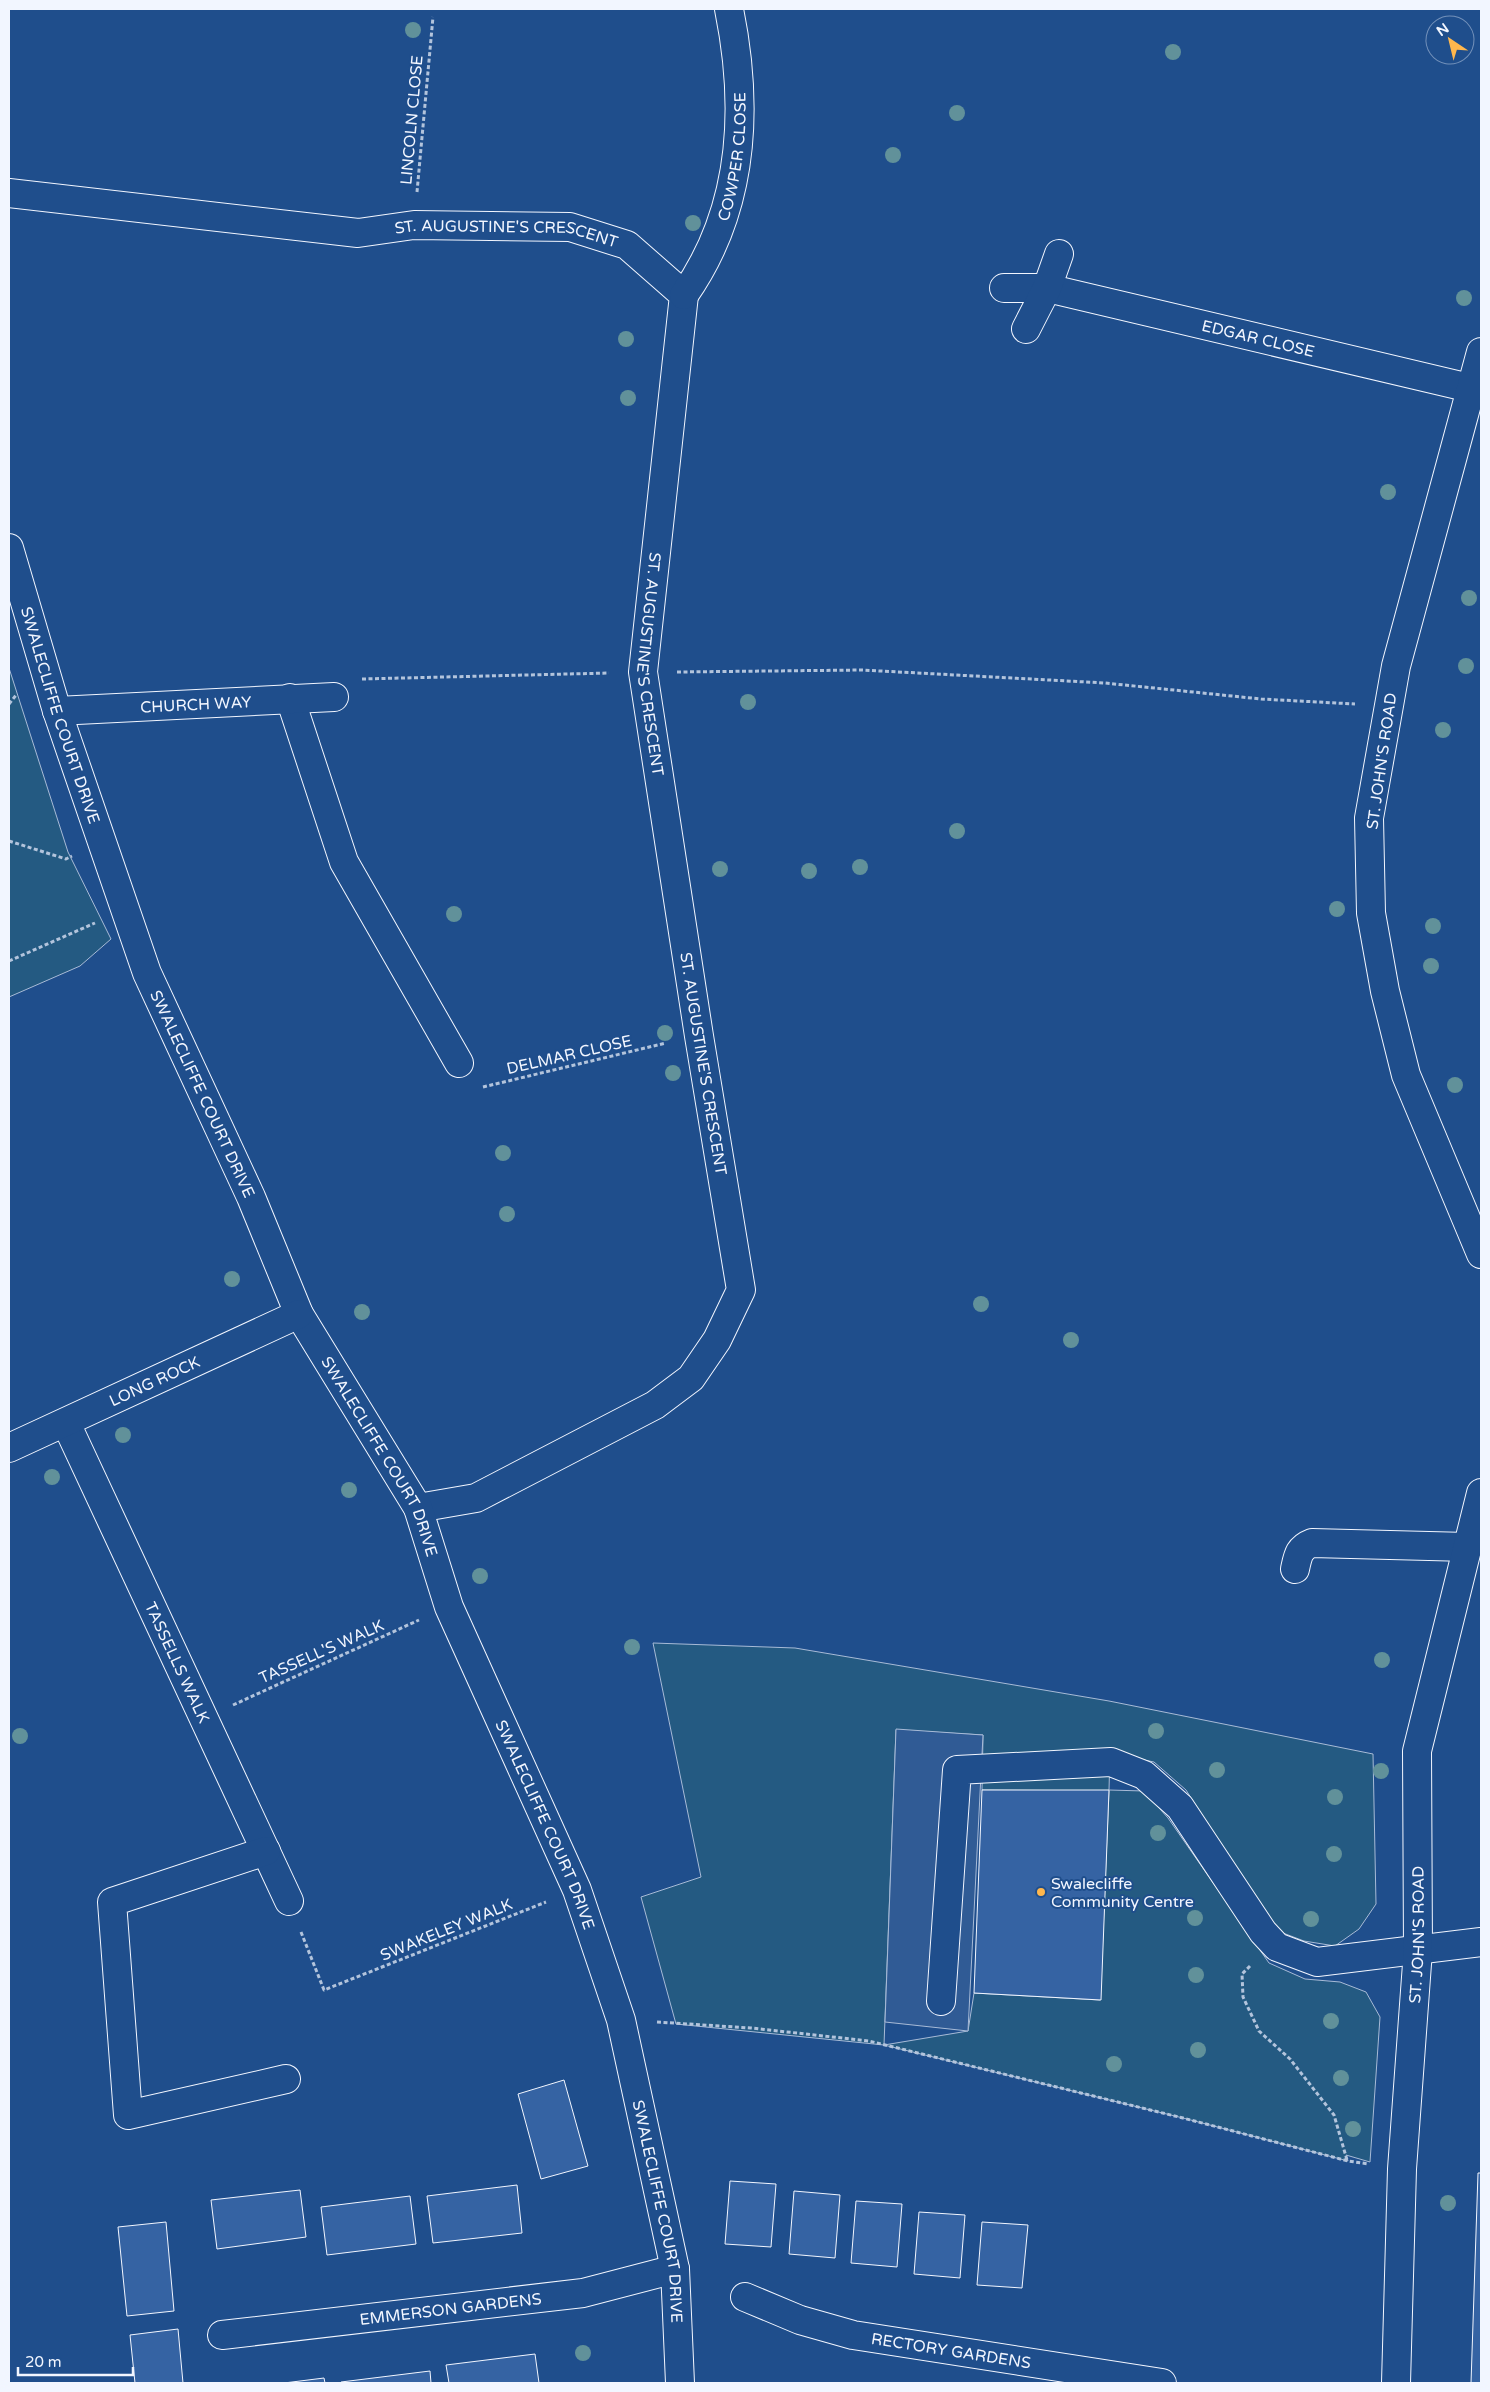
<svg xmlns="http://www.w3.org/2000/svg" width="1490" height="2392" font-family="'Varela Round',sans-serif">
	<rect width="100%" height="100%" fill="#1f4e8c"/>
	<path fill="#245a82" stroke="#a8bbd7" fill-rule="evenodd" d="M9,668L68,852L111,939L80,966L9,997Z
		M653,1643L795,1648L1109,1701L1373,1754L1376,1904L1359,1929L1335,1946L1304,1941L1275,1930L1186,1790L1154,1762L1110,1753L1109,1790L1144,1791L1168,1818L1269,1963L1305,1979L1340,1982L1366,1992L1380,2017L1370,2162L1346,2155L1348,2161L1183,2118L884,2045L676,2024L641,1897L701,1877ZM896,1730L983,1735L982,1790L1109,1791L1100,2000L974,1993L968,2031L884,2045Z"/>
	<path fill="#305b95" stroke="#a8bbd7" d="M896,1729L983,1735L968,2031L885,2022Z"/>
	<path fill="#3563a3" stroke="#f2f6ff" d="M982,1790H1109L1101,2000L974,1993Z
		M564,2080L588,2166L541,2179L518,2094Z
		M1478,2173H1481V2383H1471Z
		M730,2181L776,2184L771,2247L725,2244Z
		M517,2185L522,2233L433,2243L427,2196Z
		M300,2190L306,2237L217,2249L211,2200Z
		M794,2191L840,2195L835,2258L789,2254Z
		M410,2196L416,2244L327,2255L321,2207Z
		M856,2201L902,2204L897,2267L851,2263Z
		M919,2212L965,2215L960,2278L914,2274Z
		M166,2222L174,2311L127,2316L118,2227Z
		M982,2222L1028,2225L1022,2288L977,2285Z
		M178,2329L183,2383H135L130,2335Z
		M535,2354L539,2383H449L446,2365Z
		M430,2371L431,2383H341V2382Z
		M324,2378L325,2383H284Z"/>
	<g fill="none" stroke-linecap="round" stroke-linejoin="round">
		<g stroke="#f2f6ff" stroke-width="30">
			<g id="minor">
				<path id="s1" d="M9,193L358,233L414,225L570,227L627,245L684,295L643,672L699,1036L741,1290L717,1340L691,1378L655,1405L476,1498L418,1508"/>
				<path id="s2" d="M1004,288H1047L1470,388"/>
				<path id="s3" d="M684,295C744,210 749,108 729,9"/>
				<path d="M1026,329L1047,288L1059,254"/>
				<path id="s4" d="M9,548L57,711L147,973L251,1197L299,1314L418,1508L449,1607L577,1890L621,2020L675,2269L680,2383"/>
				<path d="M290,698L344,862L459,1063"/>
				<path id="s5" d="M57,711L334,697"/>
				<path id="s6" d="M66,1423L289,1901"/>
				<path id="s7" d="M9,1448L299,1314"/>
				<path d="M1295,1569C1298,1555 1299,1548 1312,1543L1468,1547"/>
				<path d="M266,1851L112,1902L128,2115L286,2079"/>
				<path d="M941,2001L957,1770L1111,1762L1144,1775L1180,1807L1263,1932L1277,1947L1317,1962L1481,1942"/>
				<path id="s8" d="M745,2297L800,2320L853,2335L1162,2383"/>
				<path id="s9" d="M222,2335L583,2293L675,2269"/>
			</g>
		</g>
		<g stroke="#f2f6ff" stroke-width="30">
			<g id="major">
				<path d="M1481,352L1396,666L1369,818L1371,913L1385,991L1406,1075L1481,1254"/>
				<path id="s10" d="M1396,2383L1402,2169L1418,1950L1417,1751L1481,1493"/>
			</g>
		</g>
		<path stroke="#b3c4dc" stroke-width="3" stroke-dasharray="4 2.5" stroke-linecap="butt" d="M417,192L433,17
			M677,672L862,670L1105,683L1261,699L1355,704
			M362,679L609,673
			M9,704L17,694
			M9,841L66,859L72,856
			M9,961L95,923
			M483,1087L666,1043
			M233,1705L419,1620
			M301,1932L324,1990L546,1902
			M1250,1966L1242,1974L1243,1997L1259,2031L1290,2059L1334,2115L1347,2160
			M657,2022L751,2028L869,2041L1183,2118L1348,2161L1369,2164"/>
		<use href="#minor" stroke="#1f4e8c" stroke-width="28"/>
		<use href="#major" stroke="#1f4e8c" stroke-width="28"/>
	</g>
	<g fill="#61919a">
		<circle cx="413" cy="30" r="8"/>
		<circle cx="1173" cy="52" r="8"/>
		<circle cx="957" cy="113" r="8"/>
		<circle cx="893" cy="155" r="8"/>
		<circle cx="693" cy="223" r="8"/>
		<circle cx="1464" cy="298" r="8"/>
		<circle cx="626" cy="339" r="8"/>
		<circle cx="628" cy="398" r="8"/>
		<circle cx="1388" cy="492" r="8"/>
		<circle cx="1469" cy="598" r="8"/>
		<circle cx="1466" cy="666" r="8"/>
		<circle cx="748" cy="702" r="8"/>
		<circle cx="1443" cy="730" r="8"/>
		<circle cx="957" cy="831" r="8"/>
		<circle cx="860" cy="867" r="8"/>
		<circle cx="720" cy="869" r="8"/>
		<circle cx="809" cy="871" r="8"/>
		<circle cx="1337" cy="909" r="8"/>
		<circle cx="454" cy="914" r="8"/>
		<circle cx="1433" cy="926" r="8"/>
		<circle cx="1431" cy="966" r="8"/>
		<circle cx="665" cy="1033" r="8"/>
		<circle cx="673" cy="1073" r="8"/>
		<circle cx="1455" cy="1085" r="8"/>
		<circle cx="503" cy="1153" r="8"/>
		<circle cx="507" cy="1214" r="8"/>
		<circle cx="232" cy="1279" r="8"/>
		<circle cx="981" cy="1304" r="8"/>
		<circle cx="362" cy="1312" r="8"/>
		<circle cx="1071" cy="1340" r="8"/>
		<circle cx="123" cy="1435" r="8"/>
		<circle cx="52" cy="1477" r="8"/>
		<circle cx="349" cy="1490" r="8"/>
		<circle cx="480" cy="1576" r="8"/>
		<circle cx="632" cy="1647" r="8"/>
		<circle cx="1382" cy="1660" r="8"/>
		<circle cx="1156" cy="1731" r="8"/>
		<circle cx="20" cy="1736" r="8"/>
		<circle cx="1217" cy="1770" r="8"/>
		<circle cx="1381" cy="1771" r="8"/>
		<circle cx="1335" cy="1797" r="8"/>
		<circle cx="1158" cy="1833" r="8"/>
		<circle cx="1334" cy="1854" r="8"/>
		<circle cx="1195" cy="1918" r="8"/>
		<circle cx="1311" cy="1919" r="8"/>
		<circle cx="1196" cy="1975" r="8"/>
		<circle cx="1331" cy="2021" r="8"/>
		<circle cx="1198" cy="2050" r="8"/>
		<circle cx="1114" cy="2064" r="8"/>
		<circle cx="1341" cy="2078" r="8"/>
		<circle cx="1353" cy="2129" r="8"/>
		<circle cx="1448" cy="2203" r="8"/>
		<circle cx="583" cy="2353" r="8"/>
	</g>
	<circle fill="#ffb74d" stroke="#1f4e8c" stroke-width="2" cx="1041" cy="1892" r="5"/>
	<g text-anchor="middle" stroke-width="4" stroke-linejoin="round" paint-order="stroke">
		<g font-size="16" fill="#f2f6ff" stroke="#1f4e8c">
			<text transform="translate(411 120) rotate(-85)" y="6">LINCOLN CLOSE</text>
			<text dy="6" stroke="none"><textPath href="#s3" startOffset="149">COWPER CLOSE</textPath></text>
			<text dy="6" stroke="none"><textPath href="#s1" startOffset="501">ST. AUGUSTINE'S CRESCENT</textPath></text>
			<text dy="6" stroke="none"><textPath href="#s2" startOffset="260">EDGAR CLOSE</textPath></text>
			<text dy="6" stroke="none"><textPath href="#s1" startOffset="1071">ST. AUGUSTINE'S CRESCENT</textPath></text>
			<text dy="6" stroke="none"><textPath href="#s5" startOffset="139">CHURCH WAY</textPath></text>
			<text dy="6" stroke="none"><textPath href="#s4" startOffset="175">SWALECLIFFE COURT DRIVE</textPath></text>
			<text transform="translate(1381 761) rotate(-82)" y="6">ST. JOHN'S ROAD</text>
			<text transform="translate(569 1054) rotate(-13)" y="6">DELMAR CLOSE</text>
			<text dy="6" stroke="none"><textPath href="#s1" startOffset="1475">ST. AUGUSTINE'S CRESCENT</textPath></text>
			<text dy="6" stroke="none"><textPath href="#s4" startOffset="580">SWALECLIFFE COURT DRIVE</textPath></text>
			<text dy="6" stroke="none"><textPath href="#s7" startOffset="160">LONG ROCK</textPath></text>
			<text dy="6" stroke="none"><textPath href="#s4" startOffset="985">SWALECLIFFE COURT DRIVE</textPath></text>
			<text transform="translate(321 1651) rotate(-24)" y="6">TASSELL'S WALK</text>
			<text dy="6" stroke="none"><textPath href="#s6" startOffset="264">TASSELLS WALK</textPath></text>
			<text dy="6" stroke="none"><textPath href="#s4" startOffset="1390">SWALECLIFFE COURT DRIVE</textPath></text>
			<text transform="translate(446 1929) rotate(-22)" y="6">SWAKELEY WALK</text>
			<text dy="6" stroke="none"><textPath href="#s10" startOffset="449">ST. JOHN'S ROAD</textPath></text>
			<text dy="6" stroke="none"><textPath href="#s4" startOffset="1795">SWALECLIFFE COURT DRIVE</textPath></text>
			<text dy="6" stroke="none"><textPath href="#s9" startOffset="230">EMMERSON GARDENS</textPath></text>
			<text dy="6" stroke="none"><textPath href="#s8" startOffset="214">RECTORY GARDENS</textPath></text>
		</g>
		<g font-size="16" fill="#f2f6ff" stroke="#1f4e8c" text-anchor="start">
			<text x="1051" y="1889">Swalecliffe<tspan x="1051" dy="18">Community Centre</tspan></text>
		</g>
	</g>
	<rect width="1490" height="2392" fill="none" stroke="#f2f6ff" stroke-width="20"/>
	<g transform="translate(1450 40) rotate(325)"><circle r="24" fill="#1f4e8c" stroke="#7391ba"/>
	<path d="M0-4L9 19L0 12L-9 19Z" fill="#ffb74d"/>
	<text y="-8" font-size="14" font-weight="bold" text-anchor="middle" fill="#f2f6ff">N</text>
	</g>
	<path d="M18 2367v8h115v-8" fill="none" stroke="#f2f6ff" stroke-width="2.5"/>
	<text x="25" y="2367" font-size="15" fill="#f2f6ff" stroke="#1f4e8c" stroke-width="4" paint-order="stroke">20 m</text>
</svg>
